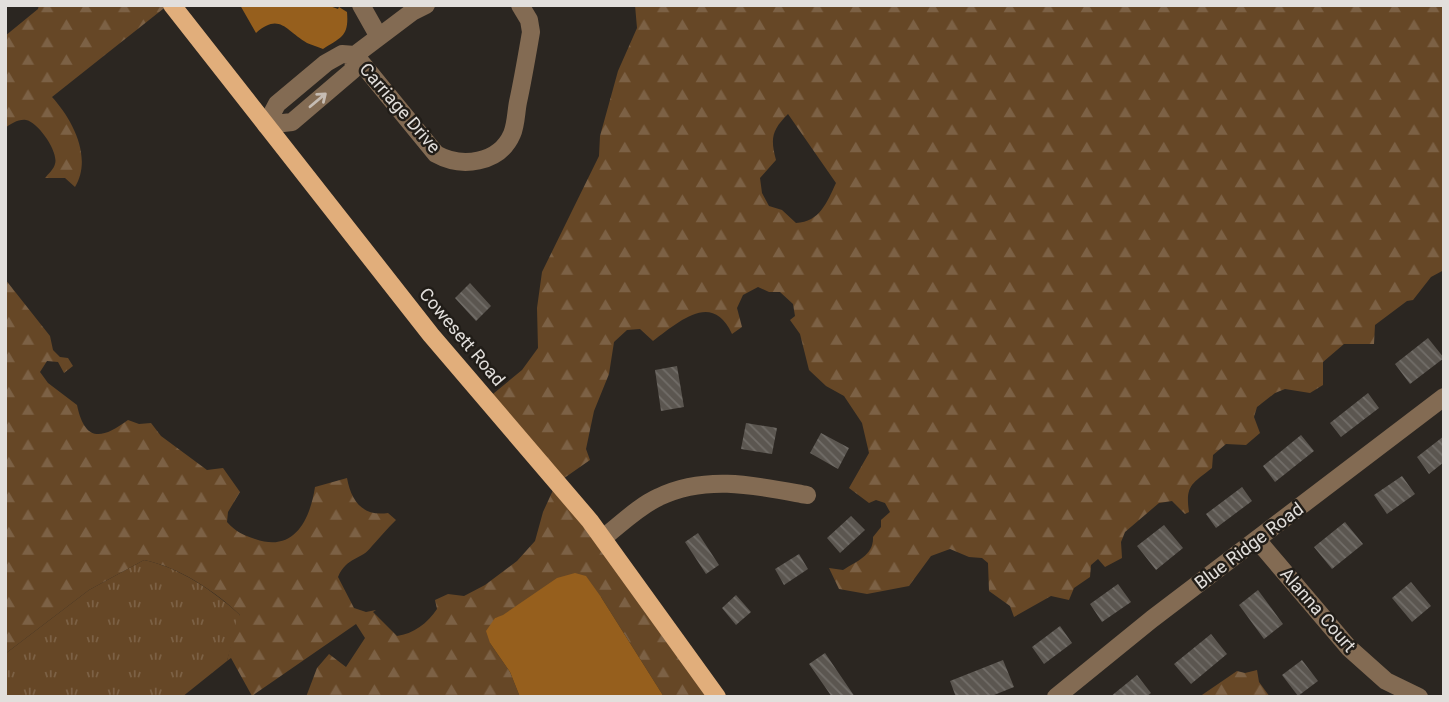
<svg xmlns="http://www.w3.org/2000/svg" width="1449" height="702" font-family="Roboto,sans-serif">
	<defs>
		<pattern id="grass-tufts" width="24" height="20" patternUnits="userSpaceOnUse" patternTransform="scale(1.75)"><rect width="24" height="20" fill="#664726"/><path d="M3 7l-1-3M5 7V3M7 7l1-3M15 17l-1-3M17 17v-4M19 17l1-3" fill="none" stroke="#7c6145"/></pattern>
		<pattern id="forest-firs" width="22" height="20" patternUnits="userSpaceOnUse" patternTransform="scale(1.75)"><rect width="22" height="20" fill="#664726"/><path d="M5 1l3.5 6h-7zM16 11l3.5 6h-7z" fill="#7c6145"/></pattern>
		<pattern id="building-back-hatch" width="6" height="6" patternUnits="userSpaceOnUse" patternTransform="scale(1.75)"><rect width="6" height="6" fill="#5b5650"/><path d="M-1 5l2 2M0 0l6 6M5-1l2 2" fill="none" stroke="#726e69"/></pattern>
	</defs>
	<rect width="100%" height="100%" fill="#2b2621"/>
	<path fill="url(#grass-tufts)" d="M144,560C179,567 215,592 240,615L227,661L182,697H5V654L89,590Z"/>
	<path fill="url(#forest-firs)" fill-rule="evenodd" d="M39,5H168L52,97C72,119 93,157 75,187L65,178H45C48,174 54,169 55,164C59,152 38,122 26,120C18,119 11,124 5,128V36L38,9Z
		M635,5H1444V270L1431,277L1413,300L1407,301L1375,325L1374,344H1344L1323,362V385L1310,393L1285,389L1275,393L1257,407L1254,417L1260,433L1246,445L1226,444L1213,455L1212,468C1192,484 1185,485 1189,512L1185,514L1172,501L1159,503L1125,532L1121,542L1122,558L1105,567L1098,559L1091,565L1090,577L1074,588L1069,600L1051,596L1014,617L1010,606L989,591L988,563L982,558L969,557L950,549L931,556L909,586L867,594L839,589L829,568L843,570C857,561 874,555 873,537L881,527V520L890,512L885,503L876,500L869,503L849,488L869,453L862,423L844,396L826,386L809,370L800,334L790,320L795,316L793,304L780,292H769L758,287L743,295L737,308L742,327L732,334C712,290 678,323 653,341L640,329L627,330L614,342L609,374L594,411L586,449L590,460L560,481L720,697H664L601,597L495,618L490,643L510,672L520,697H306L317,668L329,654L346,667L365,638L356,624L252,696L231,658L227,661L237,618L240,615C215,591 179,567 144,560L89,590L5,654V279L50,336L53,350L60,357L68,358L73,366L64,373L58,362L47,361L40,372L48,383L77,405C85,443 102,439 128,420L139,424L151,423L161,436L207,470L223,468L240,492L228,512L227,522C236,532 243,535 255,539C294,553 310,520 315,487L347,478C351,501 363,517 388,513L396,520C387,529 380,537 372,546C361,561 347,556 338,577L354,608L366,612L376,610L373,612L397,636C413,634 428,623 437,609L435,600L448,594L464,596L485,585L517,561L535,541L543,512L554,488L488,398L522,370L538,348L537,308L542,272L599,156L600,136L618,71L637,28ZM788,114L836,183C827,202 820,222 796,223L782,210L769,206L762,193L760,178L776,160C770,138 772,130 788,114Z
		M1257,670L1259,682L1270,697H1199L1237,671L1245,673Z"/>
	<path fill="#965f1d" d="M240,5H327L338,9L339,7L347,12C349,36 342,37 323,49C318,47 312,45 307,43C286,31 280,12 256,33Z
		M575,573L586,576L601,597L664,697H520L510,672L490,643L486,631L495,618L503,615L557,578Z"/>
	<path fill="url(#building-back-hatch)" d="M470,283L491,306L476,321L455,298Z
		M1428,338L1444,358L1410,384L1395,364Z
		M677,366L684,407L661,411L655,370Z
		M1368,393L1379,408L1341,437L1330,423Z
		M746,423L777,428L772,454L741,449Z
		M821,433L849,448L838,469L810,453Z
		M1301,435L1314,451L1275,482L1263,466Z
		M1444,436V462L1429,474L1417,457Z
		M1402,476L1415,494L1387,514L1374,495Z
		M1242,487L1252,501L1216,528L1206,514Z
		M851,516L865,530L840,553L827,538Z
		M1345,522L1363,544L1332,569L1314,547Z
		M1164,525L1183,548L1156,570L1137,546Z
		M698,533L719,565L706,574L685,542Z
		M799,554L808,569L784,585L775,569Z
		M1411,582L1431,606L1412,622L1392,598Z
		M1118,584L1131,602L1102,622L1090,604Z
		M1258,590L1283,624L1264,639L1239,605Z
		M736,595L751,612L736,625L722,608Z
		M1060,626L1072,643L1044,664L1032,647Z
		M1211,634L1227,654L1191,684L1174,664Z
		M825,653L855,697H832L809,664Z
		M1003,660L1014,687L989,697H956L950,681Z
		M1302,660L1318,681L1298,696L1282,675Z
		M1137,675L1151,693L1146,697H1110Z"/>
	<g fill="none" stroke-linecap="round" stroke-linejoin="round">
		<path stroke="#836b53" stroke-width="18" d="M361,5L379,37
			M355,55L436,154C461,168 499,164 512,134C516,125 516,112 518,102C523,79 527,55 531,32L529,20L520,5
			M266,125L277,104L326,63L342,54L355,55L412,12L426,5
			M266,125L292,122L353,70L355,55
			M603,538C621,524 639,506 659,497C707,474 758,486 807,495
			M1258,541L1349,648L1386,681L1419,697
			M1056,697L1152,619L1444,397"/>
		<path stroke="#e1ae7b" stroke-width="18" d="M172,5L431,335L590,521L717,697"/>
	</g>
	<defs><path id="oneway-shaft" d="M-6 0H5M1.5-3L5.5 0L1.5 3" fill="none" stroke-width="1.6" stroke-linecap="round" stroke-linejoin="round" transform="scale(1.75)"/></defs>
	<use stroke="#c6bcb3" href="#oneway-shaft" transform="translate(318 100) rotate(-40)"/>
	<g text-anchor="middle" stroke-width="5" stroke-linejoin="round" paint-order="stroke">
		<g font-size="18" fill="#e2dfdc" stroke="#211d18">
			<text transform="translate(400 108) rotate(49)" y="6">Carriage Drive</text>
			<text transform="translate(462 337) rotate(50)" y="6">Cowesett Road</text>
			<text transform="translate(1249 546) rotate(-37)" y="6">Blue Ridge Road</text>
			<text transform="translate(1318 610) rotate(49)" y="6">Alanna Court</text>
		</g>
	</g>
	<rect width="1449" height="702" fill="none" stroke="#e2dfdc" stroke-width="14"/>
</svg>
